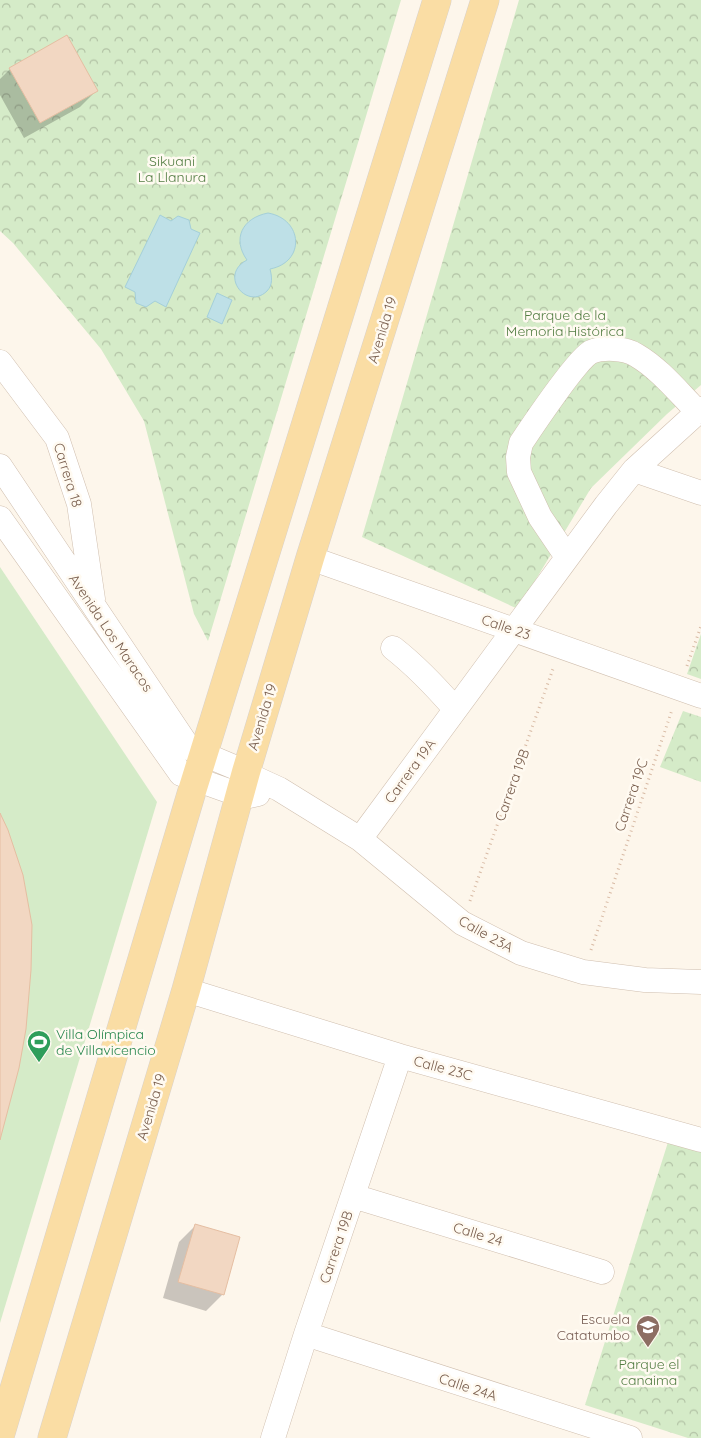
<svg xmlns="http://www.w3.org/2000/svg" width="701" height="1438" font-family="Quicksand,sans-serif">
	<defs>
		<pattern id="forest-crowns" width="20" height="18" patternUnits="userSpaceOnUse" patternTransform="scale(1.25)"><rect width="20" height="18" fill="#d5ebc8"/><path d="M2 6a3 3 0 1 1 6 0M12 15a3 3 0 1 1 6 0" fill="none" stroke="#b2c2a5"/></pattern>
	</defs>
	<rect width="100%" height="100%" fill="#fdf6eb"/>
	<path fill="#d5ebc8" d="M0,567L157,802L0,1323Z"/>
	<path fill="url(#forest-crowns)" d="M0,0H401L208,641L194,614L144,421L101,349L13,243L0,231Z
		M519,0H701V385L667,414L591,488L518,609L362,537Z
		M701,634V679L687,674Z
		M683,711L701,717V782L660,767Z
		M669,1139L701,1149V1438H688L585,1405Z"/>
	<path fill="#bee0e7" stroke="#a4cfd9" d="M268,213C303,219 306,262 270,269C272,277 273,285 267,291C247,311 218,275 247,260C232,239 242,218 268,213Z
		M160,215L171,221L178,216L189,220L191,229L200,233L166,307L155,301L146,307L136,303L135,292L125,287Z
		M217,293L232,300L222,324L207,317Z"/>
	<path fill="#0003" d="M10,69L96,91L80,107L24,138L0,95V79Z
		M195,1226L222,1295L206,1311L163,1298L179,1242Z"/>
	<path fill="#f2d7c2" stroke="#e5bea2" d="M67,35L98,91L40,123L9,68Z
		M0,813L8,830L23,875L32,925L31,970L26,1029L19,1068L0,1140Z
		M195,1224L240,1237L224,1295L178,1282Z"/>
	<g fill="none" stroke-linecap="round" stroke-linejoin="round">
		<g stroke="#d0bfaf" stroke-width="25">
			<path id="minor" d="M0,362L57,438L79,504L93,599
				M0,466L189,748L246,772L255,778L279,789L360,839L462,923L521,953L583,972L645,980L701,982
				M634,470L701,493
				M0,518L181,774L240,795L249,796L258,794
				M567,557L540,517L519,472L518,457L521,443C531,428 579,356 591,352C603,347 625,348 636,355C660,369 678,392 698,412
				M310,558L701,696
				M393,648C416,666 436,687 455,709
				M360,839L606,505L634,470L701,409
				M186,990L400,1056L701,1140
				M353,1196L602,1272
				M306,1334L630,1438
				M273,1438L306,1334L400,1056"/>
		</g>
		<g stroke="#d9d2cd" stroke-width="29">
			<path id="major" d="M0,1436L192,791L437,0
				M52,1438L186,990L246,772L310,558L485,0"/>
		</g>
		<path stroke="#d8baa4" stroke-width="3" stroke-dasharray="1 4" stroke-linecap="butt" d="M687,666L701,626
			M470,901L553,669
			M591,950L672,710"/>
		<use href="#minor" stroke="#fff" stroke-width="24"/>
		<use href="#major" stroke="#fadda4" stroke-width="28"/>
	</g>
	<defs>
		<g id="stadium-pin" transform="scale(1.25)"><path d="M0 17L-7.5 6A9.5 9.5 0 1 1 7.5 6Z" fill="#2e9e5b" stroke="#fffaf1"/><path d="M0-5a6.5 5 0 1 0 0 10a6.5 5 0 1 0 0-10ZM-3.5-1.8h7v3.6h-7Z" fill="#fff"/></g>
		<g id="school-pin" transform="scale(1.25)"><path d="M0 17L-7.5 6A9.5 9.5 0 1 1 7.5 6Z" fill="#8d6e63" stroke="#fffaf1"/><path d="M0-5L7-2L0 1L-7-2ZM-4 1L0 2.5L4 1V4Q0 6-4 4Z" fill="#fff"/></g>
	</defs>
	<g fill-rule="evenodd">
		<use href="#stadium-pin" x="39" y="1042"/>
		<use href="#school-pin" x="648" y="1327"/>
	</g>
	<g text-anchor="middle" stroke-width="5" stroke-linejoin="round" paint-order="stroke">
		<g font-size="14" fill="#547e44" stroke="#fffaf1">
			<text x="172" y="166">Sikuani<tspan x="172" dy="16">La Llanura</tspan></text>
			<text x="565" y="320">Parque de la<tspan x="565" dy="16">Memoria Histórica</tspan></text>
			<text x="649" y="1369">Parque el<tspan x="649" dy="16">canaima</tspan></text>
		</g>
		<g font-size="14" fill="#795e4d" stroke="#fffaf1">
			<text transform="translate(382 330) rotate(-73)" y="5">Avenida 19</text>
			<text transform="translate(68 475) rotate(73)" y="5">Carrera 18</text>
			<text transform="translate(506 627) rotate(19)" y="5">Calle 23</text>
			<text transform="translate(111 633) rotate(56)" y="5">Avenida Los Maracos</text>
			<text transform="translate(262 717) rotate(-73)" y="5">Avenida 19</text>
			<text transform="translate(410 771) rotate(-54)" y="5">Carrera 19A</text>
			<text transform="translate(512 785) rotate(-70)" y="5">Carrera 19B</text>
			<text transform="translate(631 795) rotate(-71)" y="5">Carrera 19C</text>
			<text transform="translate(486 934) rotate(29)" y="5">Calle 23A</text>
			<text transform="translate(443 1068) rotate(15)" y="5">Calle 23C</text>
			<text transform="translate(151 1107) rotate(-73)" y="5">Avenida 19</text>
			<text transform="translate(478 1234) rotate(17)" y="5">Calle 24</text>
			<text transform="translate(336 1247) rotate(-71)" y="5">Carrera 19B</text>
			<text transform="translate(468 1387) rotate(18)" y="5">Calle 24A</text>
		</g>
		<g font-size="14" fill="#27864d" stroke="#fffaf1" text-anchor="start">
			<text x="56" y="1039">Villa Olímpica<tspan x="56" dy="16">de Villavicencio</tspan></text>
		</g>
		<g font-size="14" fill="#785e54" stroke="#fffaf1" text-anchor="end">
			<text x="630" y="1324">Escuela<tspan x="630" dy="16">Catatumbo</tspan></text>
		</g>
	</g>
</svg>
